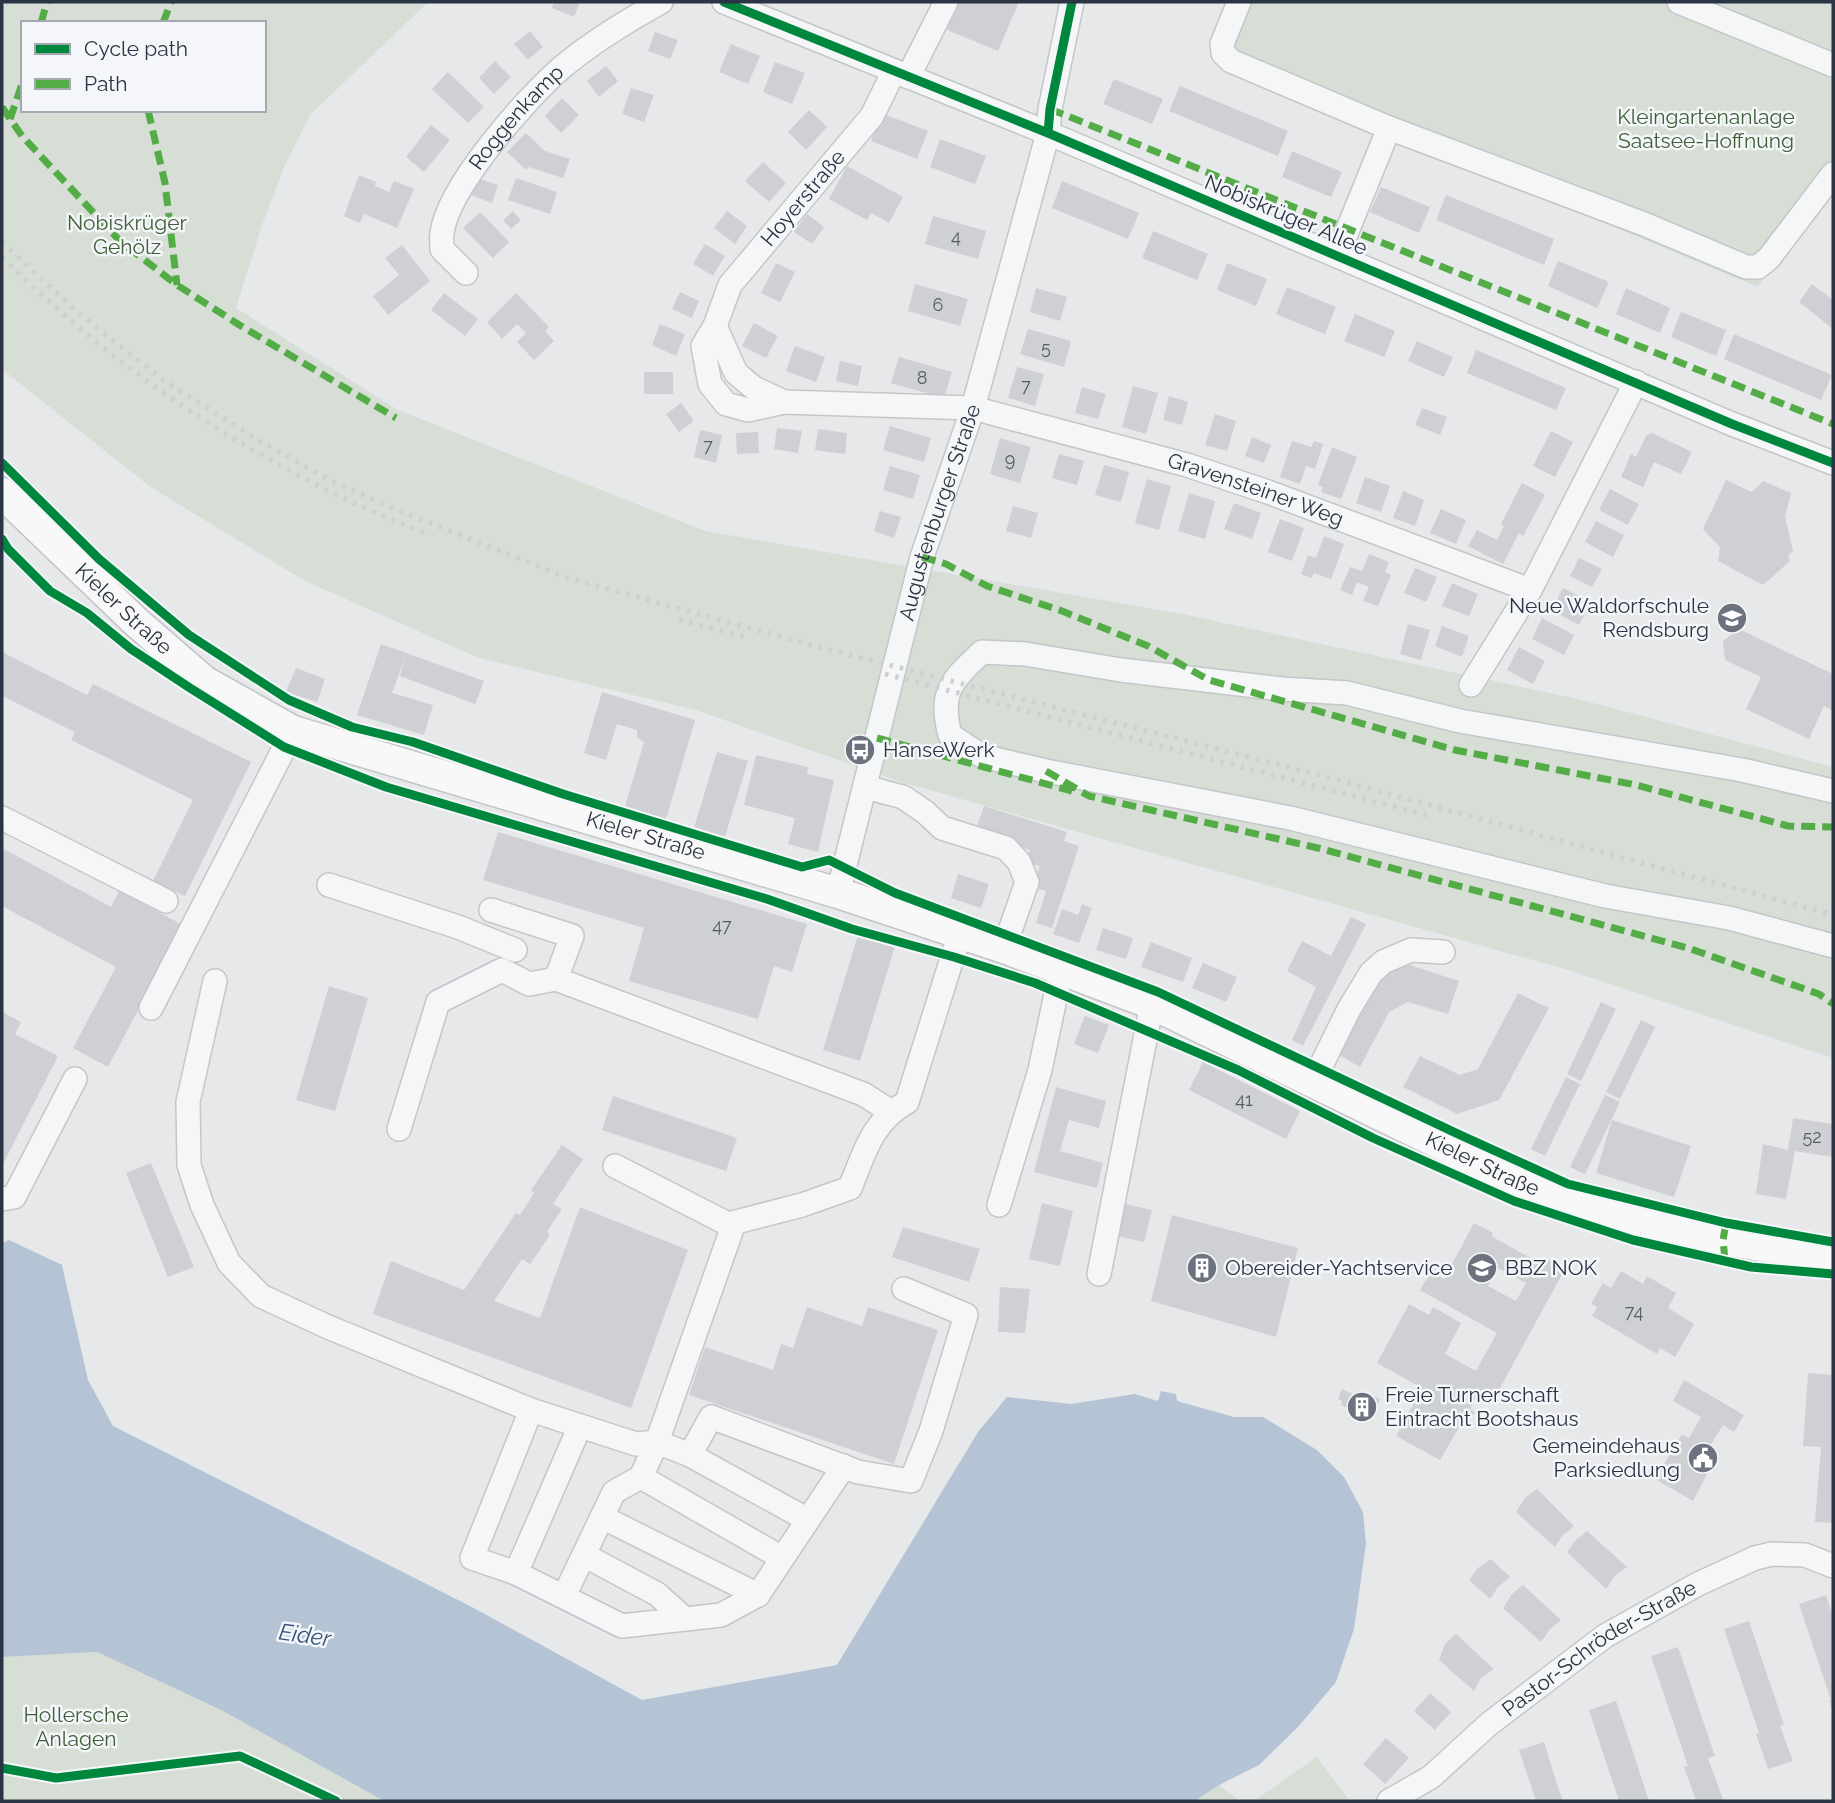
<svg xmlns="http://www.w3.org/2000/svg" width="1835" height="1803" font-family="Raleway,sans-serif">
	<rect width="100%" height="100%" fill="#e6e8ea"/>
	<path fill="#d6ded6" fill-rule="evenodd" d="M2,2H428L310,115L285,165L262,225L236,308L398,410L705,531L1182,614L1582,700L1833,767V1058L1568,970L901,782L696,710L479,658L305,581L149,486L2,369ZM23,23H264V110H23Z
		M1233,2H1833V188L1758,287L1211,59Z
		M97,1652L223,1711L384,1801H2V1657Z
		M1317,1757L1350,1801H1254Z
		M1219,1785L1240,1801H1195Z"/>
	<path fill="#b4c4d5" d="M9,1240L62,1265L88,1380L113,1426L470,1606L642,1700L837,1665L978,1432L1007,1397L1071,1404L1135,1394L1158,1401L1161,1391L1176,1394L1177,1401L1234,1417H1263L1317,1450L1344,1477L1363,1512L1366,1544L1354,1629L1336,1682L1298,1727L1259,1765L1219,1785L1195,1801H384L223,1711L97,1652L2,1657V1243Z"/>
	<path fill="#ced0d3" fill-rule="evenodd" d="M554,2H580L574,17L552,8Z
		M959,2H1019L998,51L947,30Z
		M530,31L543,47L528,60L514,44Z
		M655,32L678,40L670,59L648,51Z
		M731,44L760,56L748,84L719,72Z
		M495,61L511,77L494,94L479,78Z
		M775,62L805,73L792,104L763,92Z
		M606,66L618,81L599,97L587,81Z
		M448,72L484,107L468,123L432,89Z
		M1114,79L1163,99L1152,124L1103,104Z
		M1180,86L1288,131L1278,156L1169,111Z
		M631,88L654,95L644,122L622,114Z
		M562,98L579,115L561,133L545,116Z
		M809,110L827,127L806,150L788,132Z
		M881,113L928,131L917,159L871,141Z
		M431,125L450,140L424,172L406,157Z
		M526,133L545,151L570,159L563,178L529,167L526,170L507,152Z
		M940,139L986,156L975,184L930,167Z
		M1292,151L1342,172L1331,197L1282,177Z
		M763,162L786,183L769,202L745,181Z
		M847,166L903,197L889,223L871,213L867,220L829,199Z
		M359,175L376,182L375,186L389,192L394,181L414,189L397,228L364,214L360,223L344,216Z
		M477,178L498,185L492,203L471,195Z
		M516,178L557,192L550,214L508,200Z
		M1062,181L1139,213L1128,239L1052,208Z
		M1381,187L1430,207L1419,233L1370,212Z
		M1446,195L1554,239L1544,265L1436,220Z
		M513,211L521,220L511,229L503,220Z
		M727,211L747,226L735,244L714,228Z
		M480,212L509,242L493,258L463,228Z
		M807,214L824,227L812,244L794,232Z
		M933,216L986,231L978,259L925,244Z
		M1153,231L1208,254L1197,280L1142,258Z
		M705,244L725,256L713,276L693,264Z
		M402,245L430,281L388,315L373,296L399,275L385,258Z
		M1558,261L1609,282L1597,308L1548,286Z
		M776,263L795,272L780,302L761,293Z
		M1227,263L1267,279L1256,306L1217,290Z
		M915,284L968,299L960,326L908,311Z
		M1812,284L1833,300V329L1799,302Z
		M1287,287L1336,307L1325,334L1276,314Z
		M1036,288L1067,297L1060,321L1030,312Z
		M1626,288L1670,308L1660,333L1616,314Z
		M680,292L699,301L692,318L672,309Z
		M444,293L478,319L465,336L431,310Z
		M516,293L549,327L545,331L554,341L534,360L517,342L526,333L517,324L502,339L487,322Z
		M1681,312L1726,330L1716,356L1671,337Z
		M1355,314L1395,331L1384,357L1344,341Z
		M754,323L778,336L766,358L742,346Z
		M660,324L685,334L676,356L652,345Z
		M1028,329L1071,341L1064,367L1020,354Z
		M1734,334L1832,375L1821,400L1724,359Z
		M1417,341L1453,357L1444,377L1408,361Z
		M795,346L825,357L816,382L786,371Z
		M1476,350L1566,388L1556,410L1467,373Z
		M899,357L952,372L944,398L891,383Z
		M840,361L862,366L858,386L836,381Z
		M1017,367L1044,374L1035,406L1008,398Z
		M644,372H673V394H644Z
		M1133,386L1158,393L1146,434L1122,427Z
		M1082,387L1106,394L1098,419L1075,413Z
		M1169,396L1188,402L1182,425L1163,420Z
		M681,403L694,421L679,432L666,414Z
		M1422,408L1447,417L1440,435L1415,425Z
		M1215,414L1236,421L1227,451L1205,445Z
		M890,426L931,438L924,462L883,450Z
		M777,428L802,431L798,453L774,449Z
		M818,429L847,433L845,454L815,450Z
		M700,430L722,435L716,463L694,457Z
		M1551,431L1573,442L1555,477L1533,466Z
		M758,432L759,453L737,454L736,433Z
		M1652,433L1692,452L1681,474L1654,462L1643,487L1621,477L1631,454L1636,457L1646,436Z
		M1252,437L1271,445L1264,463L1245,456Z
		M1000,438L1031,447L1020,483L990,474Z
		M1292,441L1311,447L1314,441L1323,444L1315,469L1306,466L1300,484L1280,477Z
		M1332,447L1357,457L1341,499L1321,492L1323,487L1318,485Z
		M1059,454L1084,461L1077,485L1052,478Z
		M1104,465L1129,472L1121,502L1095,495Z
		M890,466L920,475L913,499L883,490Z
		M1365,477L1390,486L1381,512L1356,503Z
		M1147,479L1171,486L1159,530L1135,523Z
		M1726,480L1752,492L1763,481L1791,493L1785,516L1793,551L1788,556L1790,561L1763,585L1718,561L1720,547L1703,529Z
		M1522,483L1545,495L1523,536L1519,533L1503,564L1468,546L1477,530L1497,540L1504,526L1501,524Z
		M1610,489L1639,504L1628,525L1599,510Z
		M1403,491L1424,500L1415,526L1393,518Z
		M1189,493L1215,501L1205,539L1178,531Z
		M1234,503L1261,513L1252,539L1224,529Z
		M1013,506L1038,513L1031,538L1006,531Z
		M1441,509L1466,520L1456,544L1430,533Z
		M880,511L901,517L894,538L874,531Z
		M1280,519L1304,528L1292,561L1268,552Z
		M1596,521L1624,535L1613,557L1585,542Z
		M1324,536L1344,544L1331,579L1314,573L1312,578L1301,574L1308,555L1316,558Z
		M1369,554L1389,562L1385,572L1391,575L1378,606L1363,601L1369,587L1357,582L1352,595L1340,590L1350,567L1362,571Z
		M1579,558L1602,569L1592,587L1570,576Z
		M1415,568L1437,577L1426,602L1404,593Z
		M1452,583L1478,594L1469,616L1442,606Z
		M1563,588L1591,602L1579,625L1551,610Z
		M1542,618L1574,635L1564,655L1532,639Z
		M1408,624L1430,630L1421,660L1400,654Z
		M1442,626L1469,636L1462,657L1435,646Z
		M1739,629L1833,674V711L1824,706L1809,739L1746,709L1761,677L1725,660L1723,641Z
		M381,644L484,681L475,704L400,676L405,658L392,693L433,705L424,735L357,715Z
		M1519,647L1545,661L1533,684L1507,670Z
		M2,652L87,695L93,684L251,762L185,896L153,881L193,800L71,740L75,732L2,696Z
		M296,668L325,679L317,702L286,692Z
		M602,692L695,720L665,823L624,810L644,742L637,738V730L617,724L606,760L584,753Z
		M717,752L748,761L724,840L693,831Z
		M756,755L808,767L807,774L834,780L818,852L788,844L795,818L744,805Z
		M984,806L1067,832L1064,841L1079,846L1052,928L1036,923L1046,891L1033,887L1040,866L1026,862L1030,850L975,832Z
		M498,832L807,924L792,972L774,966L758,1019L629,981L644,928L483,880Z
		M4,849L111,907L119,891L183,925L108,1067L73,1048L116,967L2,906V853Z
		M958,874L989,884L981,908L951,898Z
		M1082,904L1092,908L1079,943L1053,934L1062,909L1078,915Z
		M1351,917L1366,924L1303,1046L1292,1040L1316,987L1287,971L1302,941L1331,956Z
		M1103,928L1133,938L1126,959L1096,950Z
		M858,935L895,946L860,1061L823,1050Z
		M1151,942L1192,958L1183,982L1141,967Z
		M1203,963L1237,977L1226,1002L1192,988Z
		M1403,963L1459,981L1448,1014L1408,1002L1389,1012L1360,1067L1330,1050L1364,984Z
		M329,986L368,998L335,1111L296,1100Z
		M1518,993L1549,1008L1499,1100L1457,1114L1403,1087L1420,1056L1460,1075L1478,1069Z
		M1601,1002L1616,1009L1581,1081L1567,1074Z
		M2,1012L21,1022L15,1034L58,1056L2,1166Z
		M1085,1016L1109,1025L1098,1053L1074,1044Z
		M1641,1020L1655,1027L1620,1099L1606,1092Z
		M1203,1062L1300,1111L1286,1139L1189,1090Z
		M1566,1077L1580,1084L1545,1156L1531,1149Z
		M1056,1087L1106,1101L1099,1128L1069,1120L1060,1151L1103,1163L1097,1188L1034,1172Z
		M1605,1095L1620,1102L1585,1174L1570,1167Z
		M613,1096L737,1138L726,1171L602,1130Z
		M1793,1118L1833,1124V1157L1795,1151L1786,1199L1756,1194L1763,1144L1788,1150Z
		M1612,1120L1691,1146L1674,1197L1596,1173Z
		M562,1145L583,1159L553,1204L562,1209L547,1232L550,1235L530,1264L522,1259L494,1301L540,1318L580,1207L688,1250L631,1408L373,1314L391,1261L464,1290L516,1213L520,1215L534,1193L531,1190Z
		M151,1163L194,1267L168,1277L126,1173Z
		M1042,1203L1073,1211L1060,1266L1029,1259Z
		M1125,1204L1152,1210L1144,1242L1117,1236Z
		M1172,1215L1298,1248L1276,1337L1151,1301Z
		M1474,1223L1493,1233L1491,1236L1545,1266L1548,1260L1565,1269L1494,1399L1480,1391L1470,1409L1475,1412L1467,1425L1462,1422L1440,1460L1396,1436L1422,1388L1377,1363L1409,1304L1429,1315L1433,1307L1461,1323L1445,1354L1476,1371L1497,1333L1420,1290L1431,1272L1444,1279ZM1498,1268L1526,1283L1516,1301L1488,1286Z
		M903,1227L980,1249L969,1282L892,1257Z
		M1621,1271L1643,1284L1647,1276L1676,1293L1668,1308L1694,1324L1675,1357L1660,1348L1657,1354L1592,1316L1597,1307L1591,1304L1603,1283L1611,1288Z
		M1000,1287L1030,1289L1025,1333L998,1332Z
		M807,1307L862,1326L868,1307L938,1330L894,1464L689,1395L705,1347L773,1370L781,1344L793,1348Z
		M1808,1373L1833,1375V1523L1815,1522L1821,1447L1803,1446Z
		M1684,1380L1744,1415L1734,1432L1723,1425L1707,1451L1716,1457L1693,1501L1655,1479L1682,1434L1689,1438L1701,1417L1673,1401Z
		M1342,1389L1357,1396L1359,1391L1380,1399L1372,1420L1341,1405L1342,1401L1338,1399Z
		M1537,1489L1574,1526L1563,1535L1555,1547L1516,1512L1525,1498Z
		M1587,1531L1627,1567L1615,1576L1606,1589L1567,1552L1576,1540Z
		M1491,1559L1510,1577L1498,1587L1490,1599L1469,1580L1478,1568Z
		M1523,1585L1561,1620L1550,1629L1541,1642L1503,1608L1512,1594Z
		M1826,1595L1833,1616V1713L1829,1700H1831L1799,1604Z
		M1749,1621L1784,1725L1780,1726L1793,1761L1768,1769L1756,1734L1759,1733L1724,1629Z
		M1456,1634L1494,1669L1481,1678L1474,1691L1439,1660L1445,1644Z
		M1678,1647L1715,1756L1708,1758L1723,1800L1720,1801H1696L1684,1767L1688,1766L1651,1656Z
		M1430,1693L1451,1712L1435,1730L1414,1711Z
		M1616,1701L1632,1749L1649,1801H1619L1599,1741L1589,1710Z
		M1386,1738L1409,1758L1385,1784L1363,1764Z
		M1544,1742L1557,1784L1563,1801H1536L1519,1750Z"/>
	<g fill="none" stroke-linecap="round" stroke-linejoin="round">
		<g stroke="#c4c6c8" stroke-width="26">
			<g id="minor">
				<path d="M724,2L1048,133L1732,424L1833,463"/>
				<path d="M1239,2L1222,44L1223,53L1231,61L1389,128L1644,224L1746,267H1758L1769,258L1833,174"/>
				<path d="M1679,2L1833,65"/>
				<path id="s1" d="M894,71L872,116L730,285L715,326L703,346L710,384L726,404L748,410L784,402L973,408L1187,465L1268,492L1530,590L1636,382"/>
				<path d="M908,77L946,2"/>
				<path d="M1337,256L1389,128"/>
				<path id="s2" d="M466,273L442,249C442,243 441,238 442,233C448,187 525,100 559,70C590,43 625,22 661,2"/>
				<path d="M715,326L736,373L754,388L784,402"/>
				<path d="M1471,685L1530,590"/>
				<path d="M865,787L903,797L925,812L942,828L1006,848L1019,862L1027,882L1004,948"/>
				<path d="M1833,791L1742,770L1460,721L1347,693L1282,689L1121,670L1025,654L982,652C951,681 939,692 950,735L982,756L1046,771L1290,818L1605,896L1729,918L1833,946"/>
				<path d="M2,818L166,901"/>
				<path d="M329,885L458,927L515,950"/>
				<path id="s3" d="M838,893L922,557L973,408L1048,133L1050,109L1072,2"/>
				<path d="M491,910L572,936L556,979L863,1094L890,1111"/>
				<path d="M215,981L188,1102L189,1165L202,1205L229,1263L261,1296L328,1327L531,1410L636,1444L657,1442L734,1223"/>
				<path d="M151,1008L293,731"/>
				<path d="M1313,1082L1349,1009L1371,973L1383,962L1411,950L1443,952"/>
				<path d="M399,1129L438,1002L502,970L529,984L556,979"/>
				<path d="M615,1166L728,1224L802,1205L850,1188C864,1154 872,1121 907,1102L960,933"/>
				<path d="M2,1199L14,1197L75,1079"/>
				<path d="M999,1205L1040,1070L1061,970"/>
				<path d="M1099,1274L1152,1004"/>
				<path d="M531,1410L472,1558L516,1573L622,1626L721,1615L758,1595L844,1466"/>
				<path d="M690,1455L808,1520"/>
				<path d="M641,1477L782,1558"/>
				<path d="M602,1517L758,1595"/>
				<path d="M584,1555L657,1594L685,1619"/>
				<path d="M516,1573L580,1426"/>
				<path d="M564,1596L614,1492L641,1477L657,1442L690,1455L711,1417L858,1472L911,1481L931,1431L966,1315L904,1289"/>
				<path id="s4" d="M1389,1801L1431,1777L1489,1724L1605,1636L1698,1584L1755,1558L1772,1554L1805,1555L1833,1566"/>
			</g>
		</g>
		<g stroke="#c2c5c8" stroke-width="33">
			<g id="major">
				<path id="s5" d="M2,493L135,621L204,681L293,731L838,893L1004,948L1152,1004L1520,1183L1588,1206L1631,1220L1723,1240L1833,1257"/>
			</g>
		</g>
		<use href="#minor" stroke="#f5f6f7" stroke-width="23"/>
		<use href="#major" stroke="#f8f8f8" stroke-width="30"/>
		<path stroke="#cecfd2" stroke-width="5" stroke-dasharray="3.5 7" stroke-linecap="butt" d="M2,242L76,311L121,347L166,382L260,441L328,479L390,507L565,577L811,645L1323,776L1833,915
			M2,257C123,378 268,472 427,534
			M679,620L750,638
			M885,674L1430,816"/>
		<path stroke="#54ac47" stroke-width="7" stroke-dasharray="14 7" stroke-linecap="butt" d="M41,23L47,2
			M163,23L171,2
			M2,107L22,136L120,241L177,285L241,326L396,418
			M1050,109L1833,424
			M148,110L165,183L177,285
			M10,119L23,81
			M922,557L946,564L987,586L1062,611L1148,646L1209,680L1455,750L1636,785L1788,826L1833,827
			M877,738L1072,791
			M1046,771L1089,796L1318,848L1688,948L1819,994L1833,1004
			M1725,1260L1723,1240L1726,1223"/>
		<g stroke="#f4f6f9" stroke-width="13">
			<path id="cycleway" d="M724,2L1048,133L1732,424L1833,463
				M1048,133L1050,109L1072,2
				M2,463L99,559L189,635L289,700L352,727L413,742L563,794L802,867L829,860L895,893L1158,992L1458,1134L1568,1184L1726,1223L1833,1242
				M2,539L8,549L50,591L87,613L131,649L190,688L284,747L386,787L767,899L852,929L954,957L1035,983L1238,1070L1373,1138L1514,1201L1633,1240L1751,1267L1833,1274
				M2,1768L56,1778L240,1756L336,1801"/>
		</g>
		<use href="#cycleway" stroke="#00873e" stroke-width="9"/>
	</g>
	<defs>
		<g id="school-disc" transform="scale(1.575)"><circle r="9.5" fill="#6c737f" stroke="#f4f6f9"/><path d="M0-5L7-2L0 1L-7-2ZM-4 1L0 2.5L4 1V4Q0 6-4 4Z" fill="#fff"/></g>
		<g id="bus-disc" transform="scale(1.575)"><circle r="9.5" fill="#6c737f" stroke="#f4f6f9"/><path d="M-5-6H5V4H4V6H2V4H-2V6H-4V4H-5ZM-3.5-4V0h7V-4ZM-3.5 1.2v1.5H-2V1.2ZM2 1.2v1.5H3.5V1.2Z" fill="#fff"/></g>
		<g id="building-disc" transform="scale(1.575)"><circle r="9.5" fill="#6c737f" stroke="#f4f6f9"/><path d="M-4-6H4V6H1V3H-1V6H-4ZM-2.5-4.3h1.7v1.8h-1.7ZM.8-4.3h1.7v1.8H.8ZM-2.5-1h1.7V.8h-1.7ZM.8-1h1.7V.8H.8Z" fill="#fff"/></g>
		<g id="civic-disc" transform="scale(1.575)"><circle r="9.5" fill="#6c737f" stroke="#f4f6f9"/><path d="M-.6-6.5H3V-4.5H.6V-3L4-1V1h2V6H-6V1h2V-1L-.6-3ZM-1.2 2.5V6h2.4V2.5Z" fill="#fff"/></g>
	</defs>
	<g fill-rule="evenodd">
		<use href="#school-disc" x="1732" y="618"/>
		<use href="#bus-disc" x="860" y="750"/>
		<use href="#building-disc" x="1202" y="1268"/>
		<use href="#school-disc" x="1482" y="1268"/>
		<use href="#building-disc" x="1362" y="1407"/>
		<use href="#civic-disc" x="1703" y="1458"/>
	</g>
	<g text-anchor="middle" stroke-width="5" stroke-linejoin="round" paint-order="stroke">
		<g font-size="18" fill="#545c69">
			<text x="956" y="243">4</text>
			<text x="938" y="311">6</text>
			<text x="1046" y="354">5</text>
			<text x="922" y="384">8</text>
			<text x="1026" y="392">7</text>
			<text x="708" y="452">7</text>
			<text x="1010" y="466">9</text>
			<text x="722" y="932">47</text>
			<text x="1244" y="1106">41</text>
			<text x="1812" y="1143">52</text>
			<text x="1634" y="1318">74</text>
		</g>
		<g font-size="21" fill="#3f6138" stroke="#f4f6f9">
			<text x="1706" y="124">Kleingartenanlage<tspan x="1706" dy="24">Saatsee-Hoffnung</tspan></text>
			<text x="127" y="230">Nobiskrüger<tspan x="127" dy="24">Gehölz</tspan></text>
			<text x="76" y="1722">Hollersche<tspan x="76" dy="24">Anlagen</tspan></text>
		</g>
		<g font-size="21" fill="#2b3445" stroke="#f4f6f9">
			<text dy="7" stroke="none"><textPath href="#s2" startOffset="189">Roggenkamp</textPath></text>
			<text transform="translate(803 198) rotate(-50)" y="7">Hoyerstraße</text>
			<text transform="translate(1286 215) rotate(23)" y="7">Nobiskrüger Allee</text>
			<text dy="7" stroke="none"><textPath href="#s1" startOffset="945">Gravensteiner Weg</textPath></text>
			<text dy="7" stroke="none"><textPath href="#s3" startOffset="394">Augustenburger Straße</textPath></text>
			<text dy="7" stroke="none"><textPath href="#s5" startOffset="168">Kieler Straße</textPath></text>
			<text dy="7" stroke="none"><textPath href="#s5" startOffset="746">Kieler Straße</textPath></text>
			<text dy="7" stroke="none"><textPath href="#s5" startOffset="1647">Kieler Straße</textPath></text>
			<text dy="7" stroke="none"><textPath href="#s4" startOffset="261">Pastor-Schröder-Straße</textPath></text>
		</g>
		<g font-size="21" fill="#2b3445" stroke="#f4f6f9" text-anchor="start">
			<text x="1709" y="613" text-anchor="end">Neue Waldorfschule<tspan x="1709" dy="24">Rendsburg</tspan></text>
			<text x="883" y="757">HanseWerk</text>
			<text x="1225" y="1275">Obereider-Yachtservice</text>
			<text x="1505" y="1275">BBZ NOK</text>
			<text x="1385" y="1402">Freie Turnerschaft<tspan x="1385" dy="24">Eintracht Bootshaus</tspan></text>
			<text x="1680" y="1453" text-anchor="end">Gemeindehaus<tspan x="1680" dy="24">Parksiedlung</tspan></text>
		</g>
		<g font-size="23" font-style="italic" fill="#34527a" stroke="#f4f6f9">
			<text transform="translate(305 1635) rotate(8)" y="8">Eider</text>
		</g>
	</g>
	<rect width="1835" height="1803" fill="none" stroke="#2b3445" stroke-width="7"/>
	<rect x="21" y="21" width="245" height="91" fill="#f4f6f9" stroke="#a4a8b1" stroke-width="2"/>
	<rect x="35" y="44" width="35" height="10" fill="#00873e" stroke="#a4a8b1" stroke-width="2"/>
	<text x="84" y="56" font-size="21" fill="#2b3445">Cycle path</text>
	<rect x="35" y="79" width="35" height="10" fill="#54ac47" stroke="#a4a8b1" stroke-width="2"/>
	<text x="84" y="91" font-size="21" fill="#2b3445">Path</text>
</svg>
